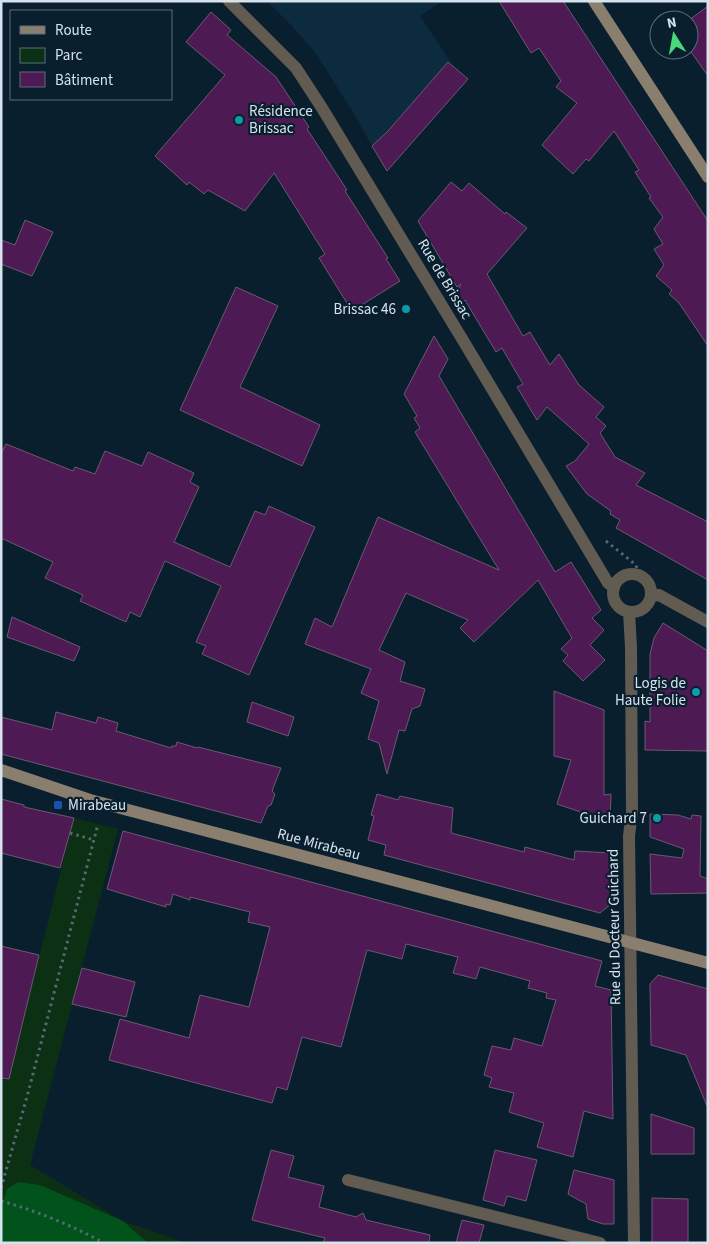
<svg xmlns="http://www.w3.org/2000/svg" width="709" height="1244" font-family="'Source Sans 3',sans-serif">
	<rect width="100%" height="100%" fill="#091f2e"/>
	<path fill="#0d2b3e" d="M267,1H442L420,16L450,61L388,131L372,146L353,112L315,52L292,26Z"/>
	<path fill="#0c3013" d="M74,818L118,829L30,1165L123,1221L187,1243H1V1079L8,1081Z"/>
	<path fill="#01521b" d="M18,1182L40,1185L123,1221L148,1243H1V1208L7,1189Z"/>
	<path fill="#4d1a54" stroke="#6c596f" d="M499,1H563L708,221V346L679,303L669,294L672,290L656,276L664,265L654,249L663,244L654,229L663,217L649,198L651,197L635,172L639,170L614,131L589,161L586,159L573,174L542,145L577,103L556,87L561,81L539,48L531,53Z
		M708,6V76L689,49V20Z
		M211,12L231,30L227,35L276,77L309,127L307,129L347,190L345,191L388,258L386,259L400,281L352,311L319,258L325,254L274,173L245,211L208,190L204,194L189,182L187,185L155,156L225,75L186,42Z
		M448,62L468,79L387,171L372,146L388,131Z
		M451,182L462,191L469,183L505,214L506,212L527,228L487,274L523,336L530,332L550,365L559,354L579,385L604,407L596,417L606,426L600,433L615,457L645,473L636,485L708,522V580L616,528L620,520L610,514L611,511L587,494L566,466L575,461L589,444L547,407L537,420L517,387L523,384L502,348L496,352L465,300L460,305L453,300L461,284L457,287L418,221Z
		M25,220L53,232L32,276L1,264V240L15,245Z
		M236,287L278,306L240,387L320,425L302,466L180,410Z
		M434,336L448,359L439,376L555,572L571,562L601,610L592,618L604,630L590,645L605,660L583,681L563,661L568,655L561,649L572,638L538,580L474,642L460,628L468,620L406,593L379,650L405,662L400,681L425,689L420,706L412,709L405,731L399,730L387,774L379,743L368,739L379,701L361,693L371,669L305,644L315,618L332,627L378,517L499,570L415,432L420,428L414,418L417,416L404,394Z
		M6,444L73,471L75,467L95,474L105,451L142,466L148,452L194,473L190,482L199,487L174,542L230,567L255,511L265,515L269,506L315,527L249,675L202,654L206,646L196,642L221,586L165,561L140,617L130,612L126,622L80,601L83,595L45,578L53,562L1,538V454Z
		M12,617L80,647L74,661L7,637Z
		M663,623L708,651V751L645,750V721L650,722V654L654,638Z
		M554,691L604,710V795L611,794L610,822L557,804L571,760L554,756Z
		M252,702L294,717L288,736L247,722Z
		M56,712L96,723L98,717L118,723L116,731L171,748L172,746H176L177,742L197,748L198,747L281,768L272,791L275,794L271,805L268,806L261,823L1,754V717L52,730Z
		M377,794L398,800L400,796L453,808L451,833L524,852L525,847L574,860L575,851L611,853V904L600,913L384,855L386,845L368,840L374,816L371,815Z
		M1,799L24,805V807L74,818L60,868L1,853Z
		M650,814L678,815L691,819L692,815L701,816L700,876L708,879V893L651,894L650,854L682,858L684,849L650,837Z
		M123,831L602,961L595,986L611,990L613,1119L584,1111L573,1157L537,1147L544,1123L509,1112L514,1093L489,1087L492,1078L484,1075L492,1046L511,1050L514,1038L542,1046L556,1000L546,998L547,993L528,988L530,981L480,967L476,979L453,973L458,957L406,944L402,959L367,950L341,1047L302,1037L287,1090L277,1087L272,1103L109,1060L120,1019L189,1038L200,995L249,1007L270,927L248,922L250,912L190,897V900L173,894L170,905L166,904V907L107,889Z
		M1,946L39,955L9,1079L1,1078Z
		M82,968L135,982L126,1017L72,1004Z
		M658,975L708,989V1105L707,1106L686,1055L651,1045L650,984Z
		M651,1114L694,1128V1154H651Z
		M271,1150L294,1156L288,1177L324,1186L319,1207L356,1217L363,1213L366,1220L430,1235L429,1243H323L325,1238L252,1220Z
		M495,1150L537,1160L526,1201L507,1196L504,1206L483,1200Z
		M574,1170L614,1180V1224H603L588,1219L586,1204L568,1194Z
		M652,1198L688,1199V1243H652Z
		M462,1220L484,1225L479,1243H456Z"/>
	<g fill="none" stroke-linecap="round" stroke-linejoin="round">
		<path stroke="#566876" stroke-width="3" stroke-dasharray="2.5 4" stroke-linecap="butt" d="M606,541L636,565L639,576
			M70,833L94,840
			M1,1188L28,1093L98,824
			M1,1201C37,1211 71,1225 104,1243"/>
		<path stroke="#625b51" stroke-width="12" d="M229,1L296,68L322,108L464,342L608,583L614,588
			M613 593a19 19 0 1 1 38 0a19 19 0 1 1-38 0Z
			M651,596L659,595L708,622
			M629,612L631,647L632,812L629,836L634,1243
			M348,1180L600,1243"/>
		<path stroke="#8a7f6f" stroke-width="12" d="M594,1L708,177
			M1,770L90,800L708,963"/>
	</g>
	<g fill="#0f9aa8" stroke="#091f2e" stroke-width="2">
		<circle cx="239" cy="120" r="5"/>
		<circle cx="406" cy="309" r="5"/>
		<circle cx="696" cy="692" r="5"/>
		<circle cx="657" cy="818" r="5"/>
	</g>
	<rect fill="#1a4fb4" stroke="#091f2e" stroke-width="2" x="53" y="800" width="10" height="10" rx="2.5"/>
	<g text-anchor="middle" stroke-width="4.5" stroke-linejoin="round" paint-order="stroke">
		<g font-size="15" fill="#d6e3ed" stroke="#091f2e" text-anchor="end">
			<text x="249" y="116" text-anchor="start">Résidence<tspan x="249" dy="17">Brissac</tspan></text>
			<text x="396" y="314">Brissac 46</text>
			<text x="686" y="688">Logis de<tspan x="686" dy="17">Haute Folie</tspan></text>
			<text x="68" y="810" text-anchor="start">Mirabeau</text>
			<text x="647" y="823">Guichard 7</text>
		</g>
		<g font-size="15" fill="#d6e3ed" stroke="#091f2e">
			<text transform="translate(445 279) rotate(59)" y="5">Rue de Brissac</text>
			<text transform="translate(319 844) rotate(15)" y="5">Rue Mirabeau</text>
			<text transform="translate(614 927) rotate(-91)" y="5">Rue du Docteur Guichard</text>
		</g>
	</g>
	<rect width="709" height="1244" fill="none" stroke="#d6e3ed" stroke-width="5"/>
	<rect x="10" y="10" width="162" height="90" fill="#091f2e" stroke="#5b6d7a"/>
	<rect x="20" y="26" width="25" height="8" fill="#8a7f6f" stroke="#5b6d7a"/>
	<text x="55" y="35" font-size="15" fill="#d6e3ed">Route</text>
	<rect x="20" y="48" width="25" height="15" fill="#0c3013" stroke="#5b6d7a"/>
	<text x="55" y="60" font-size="15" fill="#d6e3ed">Parc</text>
	<rect x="20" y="72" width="25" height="15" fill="#4d1a54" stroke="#5b6d7a"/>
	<text x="55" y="85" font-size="15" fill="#d6e3ed">Bâtiment</text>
	<g transform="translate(674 35) rotate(349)"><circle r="24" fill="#091f2e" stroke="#5b6d7a"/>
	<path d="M0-4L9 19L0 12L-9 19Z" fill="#4bd677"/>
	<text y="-8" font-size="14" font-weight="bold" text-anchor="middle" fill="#d6e3ed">N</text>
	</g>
</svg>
